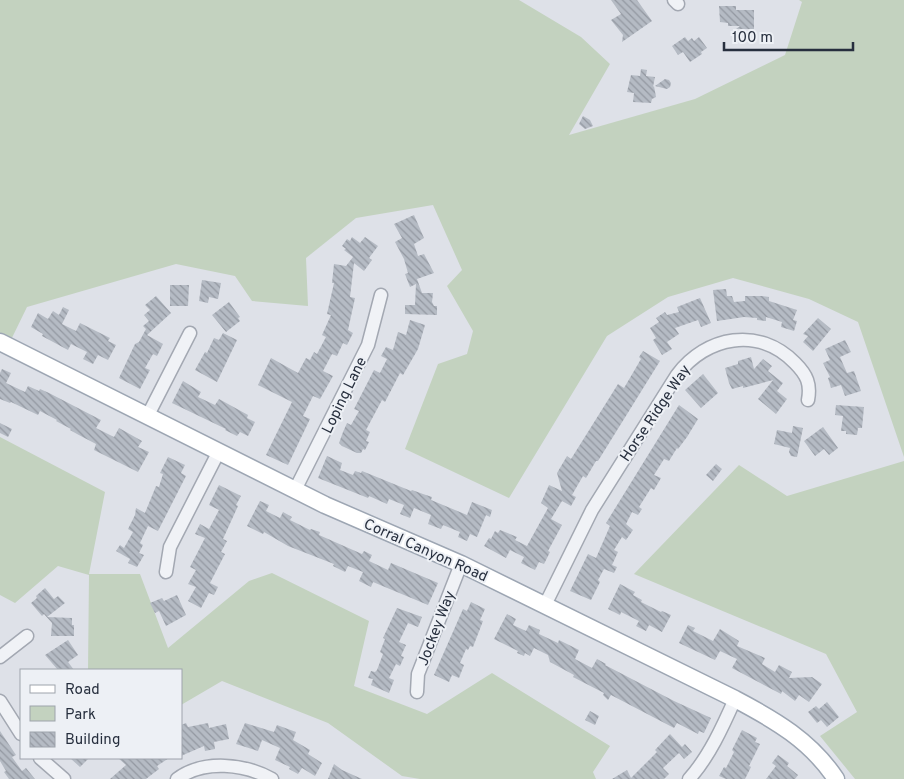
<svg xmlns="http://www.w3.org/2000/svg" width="904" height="779" font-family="Overpass,sans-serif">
	<defs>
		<pattern id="building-back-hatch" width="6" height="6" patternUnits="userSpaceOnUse" patternTransform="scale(1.25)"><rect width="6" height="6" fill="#b5bbc4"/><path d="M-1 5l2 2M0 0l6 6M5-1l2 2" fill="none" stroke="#9398a1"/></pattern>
	</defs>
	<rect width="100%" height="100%" fill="#dee1e8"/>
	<path fill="#c3d2bf" d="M0,0H519L581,37L610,64L569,135L695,99L785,55L802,2L799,0H904V457L858,322L809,299L733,278L668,297L607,336L509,498L405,449L438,364L467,354L473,331L447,286L462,270L433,205L356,218L306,258L308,306L252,301L235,276L176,264L27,307L8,346L0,342Z
		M0,437L105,492L89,574H140L168,648L249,581L272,573L369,621L354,686L427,714L492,673L610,746L593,772L596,779H420L402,776L328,723L222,681L181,705V670H88L89,575L58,566L15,603L0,595Z
		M904,461V779H855L820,736L857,712L826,654L634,574L739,465L787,496Z"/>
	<path fill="url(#building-back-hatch)" d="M611,0H637L652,21L622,42L623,35L611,20L621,14Z
		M719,6H736V10H754V29H736L740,26H728V23L720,22Z
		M685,37L688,41L692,38L694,41L699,37L707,48L701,52L702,54L690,62L683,52L678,55L672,46Z
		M641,69L647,70L646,76L655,77L653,87L654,86L656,97L652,99L651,103L633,102L634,93L627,92L631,75L640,76Z
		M665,79L669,80L671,83L670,87L667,89L655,86Z
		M583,116L590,120L593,126L585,129L579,124Z
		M414,215L424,238L414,244L418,256L424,254L434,273L417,279L422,293H433L432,302L434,306H437V315L405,314V305H415L416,284L410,287L405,274L408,273L404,259L395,242L402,238L394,224Z
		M352,237L360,243L365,237L378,246L369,258L372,260L364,271L354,263L350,297L355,298L348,330L353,333L347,345L343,343L337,356L332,354L323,371L333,376L320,399L313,396L303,416L310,419L288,465L266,455L292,402L258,385L271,358L298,373L306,358L310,360L314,352L317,354L326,337L322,335L331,315L327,314L334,283H332L334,264L346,266L353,257L344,250L346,249L342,246L347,239L350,241Z
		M202,280L221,283L218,299L209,297L208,303L199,301Z
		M170,285H189L188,306H170Z
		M726,289L727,296H732L734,302L745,301V296H762L769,297V301L797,310L793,320L797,321L794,331L781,327L782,322L766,317V321L757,320V318L744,317L717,321L713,290Z
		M156,296L171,313L147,335L163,344L157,356L153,354L145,368L150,370L140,389L119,378L135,344L139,342L146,329L143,326L149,321L144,315L150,310L145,305Z
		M700,298L711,323L701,327L698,320L675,328L679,334L667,342L672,349L662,355L653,340L656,338L650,328L659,322L656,318L665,312L667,315L679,312L677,307Z
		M229,302L240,317L238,318L240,321L226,332L212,315Z
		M63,307L69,310L62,324L76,331L80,323L110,338L108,341L116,345L108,360L98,355L93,364L83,359L87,352L71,344L68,350L42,336L43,334L31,327L38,313L48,319L53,311L59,315Z
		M818,318L831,329L813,351L803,342L808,336L803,334Z
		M410,320L425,325L418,349L403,375L400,373L385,402L382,400L366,430L370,432L366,441L369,442L365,450L363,449L361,453H357L342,446L339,443L343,432L347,423L351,425L359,411L354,409L374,370L380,373L387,359L381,356L386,347L393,350L398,332L406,335Z
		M223,333L237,340L217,382L195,370L205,352L207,353L214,338L219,340Z
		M845,340L851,352L840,357L847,373L854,371L861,391L845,396L841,385L831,388L828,378L830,377L823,363L830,360L825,349Z
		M643,351L660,361L598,461H596L586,478L583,476L572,495L576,497L571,506L562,501L551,519L562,525L548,551L550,552L544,564L539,562L535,570L521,563L524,557L510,550L506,558L484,546L489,538L491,539L495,531L498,533L500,530L517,537L515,540L527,546L548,508L541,503L549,485L562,491L557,473L567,456L571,459L618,384L624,388L641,359L639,357Z
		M751,357L754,369L763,359L772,366L768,371L783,383L777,391L787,399L776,414L758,399L773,380L743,388V386L732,389L729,383L725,368L738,364V361Z
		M2,369L11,373L6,383L25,392L28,386L39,391L40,389L49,393L101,420L96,428L114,437L119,428L142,441L138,447L149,452L138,472L94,450L96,444L77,434L70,430L71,429L56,421L57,420L40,411L38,415L11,402L10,403L0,399V373Z
		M703,374L718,393L701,408L685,390Z
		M183,381L201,392L198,397L215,405L219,399L248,415L247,418L255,422L248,436L240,432L237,436L225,430L226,429L172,403Z
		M679,405L698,419L687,437L678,449L677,448L669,461L664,459L654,475L661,478L654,490L651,488L639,507L642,509L638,515L632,512L626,524L633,530L626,540L622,537L614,550L618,552L612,565L617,567L614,573L604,569L598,580L600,582L591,600L570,591L588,554L596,558L610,526L606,523Z
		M836,405L864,407L862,428H858L857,435L846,434V431H841L843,416L835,415Z
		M0,423L12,429L8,437L0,433Z
		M793,426L803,428L797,457L791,456L789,452L790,448L774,444L777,430L792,433Z
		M823,427L838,448L829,455L824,449L815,456L804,441Z
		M327,456L342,463L340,470L353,475L355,471L361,473L362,471L411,491L412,490L423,494L432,497L431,500L467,515L472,502L492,510L490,517L486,515L477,537L470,534L467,541L458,537L460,532L443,525L441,529L428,524L431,515L414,508L410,518L400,514L404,505L389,499L387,504L369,496L368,498L318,478Z
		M168,457L185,465L181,473L186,476L158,531L148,526L140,543L143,545L139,553L144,555L137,567L128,563L130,559L116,551L120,545L124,548L133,532L128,529L135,515L136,508L145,513L156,486L159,487L163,474L160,473Z
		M716,464L722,469L713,481L706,475Z
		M219,485L241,496L236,505L238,506L223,539L227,541L221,552L225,554L210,583L218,587L214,595L209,593L201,608L188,601L196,587L188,584L196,570L190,567L205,538L195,534L200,524L209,529L219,510L209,505Z
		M260,501L269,505L266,511L280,518L283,512L292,517L290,520L310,530L311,529L320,532L319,535L362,554L364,551L372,555L369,561L388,570L391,563L438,583L428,605L373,582L371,587L359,581L363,572L348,566L345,572L333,566L334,564L288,546L264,532L263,534L247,526Z
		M620,584L635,592L633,595L642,600L641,602L661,612L662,611L671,615L662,632L649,625L646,631L636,626L639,621L621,612L620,615L608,609Z
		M45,588L54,599L58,596L65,603L47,617L72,618V625H74V636H51L52,623L44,614L42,616L31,603L37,598L36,596Z
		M177,595L186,615L166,626L159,611L155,613L150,603L162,598L164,601Z
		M471,602L485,609L480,620L483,621L473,647L470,646L468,650L466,649L460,663L464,665L459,678L452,675L449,682L434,675L463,609L467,611Z
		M397,608L422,617L418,627L408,623L399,642L406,645L401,656L404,657L400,666L396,664L389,678L394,680L389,693L371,685L373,679L368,678L371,671L375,672L377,670L383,654L380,652L385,639L383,638Z
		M507,614L516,619L513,625L526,631L529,625L540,630L539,634L558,643L559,640L579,650L575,659L592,668L597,659L606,664L605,665L674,701L711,718L704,733L699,731L698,734L677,723L674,728L611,695L608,700L603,695L604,693L573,677L574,675L550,662L548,655L534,648L530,656L525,653L524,656L517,653L518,651L494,639Z
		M688,625L695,628L693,631L713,641L720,629L739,641L737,646L765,658L762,664L775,672L779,665L792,672L789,678L812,677L822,684L809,702L799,695L795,701L782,691L781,694L732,668L737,659L720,651L715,660L679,643Z
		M68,640L78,655L68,662L74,670H58L45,655Z
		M827,702L839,717L827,727L821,720L817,723L808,712L816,706L819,709Z
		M590,711L599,716L595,725L585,720Z
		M186,723L188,727L208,723L209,728L226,724L229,739L214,742L215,749L205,751L204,746L181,756V725Z
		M245,723L274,732L277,725L296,732L293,740L310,750L308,754L322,763L315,776L302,768L298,774L289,769L290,767L275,760L280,748L262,740L258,751L236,744Z
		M742,730L757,738L755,742L760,744L749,766L751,767L745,779H726L719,776L724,767L726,768L734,752L732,750Z
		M0,731L16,755L12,757L22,771L26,768L35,779H9L4,772L6,771L0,761Z
		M670,734L682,747L685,744L692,752L684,759L679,753L663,768L669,774L664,779H612L627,770L631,778L657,752L655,750Z
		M778,755L789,763L787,766L798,775L795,779H766L776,766L772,763Z
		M70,758H89L80,767Z
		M118,758H169L157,766L159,769L146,779H110L126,765Z
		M334,764L342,770L362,779H328Z"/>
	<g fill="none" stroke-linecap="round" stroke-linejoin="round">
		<g stroke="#a3a8b2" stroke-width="15">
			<path id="minor" d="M674,0L678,4
				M147,417L190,333
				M295,490L368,345L381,295
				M166,572L170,547L218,453
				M545,605L592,510L677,375C706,336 759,326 795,363C807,375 811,384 808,400
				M0,657L27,636
				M417,692L418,674L461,564
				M0,701L21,734
				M40,758L64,779
				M177,779C204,759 245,764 272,779
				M689,779C709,757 723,726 735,699"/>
		</g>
		<g stroke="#9da6b3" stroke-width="19">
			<path id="major" d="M0,342L325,505L461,564L735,699C775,720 811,741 836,779"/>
		</g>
		<use href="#minor" stroke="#f0f2f6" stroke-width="12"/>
		<use href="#major" stroke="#fff" stroke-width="16"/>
	</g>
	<g text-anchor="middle" stroke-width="4" stroke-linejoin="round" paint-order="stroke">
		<g font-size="15" fill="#272f3e" stroke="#edf0f5">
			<text transform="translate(344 395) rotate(-64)" y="5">Loping Lane</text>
			<text transform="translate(655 413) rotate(-56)" y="5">Horse Ridge Way</text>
			<text transform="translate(426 550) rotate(24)" y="5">Corral Canyon Road</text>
			<text transform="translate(436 628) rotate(-69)" y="5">Jockey Way</text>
		</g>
	</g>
	<rect x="20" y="669" width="162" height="90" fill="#edf0f5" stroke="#9ea3ac"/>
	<rect x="30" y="685" width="25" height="8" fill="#ffffff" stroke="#9ea3ac"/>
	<text x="65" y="694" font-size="15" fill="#272f3e">Road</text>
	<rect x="30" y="706" width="25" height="15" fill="#c3d2bf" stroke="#9ea3ac"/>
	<text x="65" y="719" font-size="15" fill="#272f3e">Park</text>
	<rect x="30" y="732" width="25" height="15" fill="url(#building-back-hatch)" stroke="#9ea3ac"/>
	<text x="65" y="744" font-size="15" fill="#272f3e">Building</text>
	<path d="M724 42v8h129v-8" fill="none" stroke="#272f3e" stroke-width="2.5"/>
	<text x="732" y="42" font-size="15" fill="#272f3e" stroke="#edf0f5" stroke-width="4" paint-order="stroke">100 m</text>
</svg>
